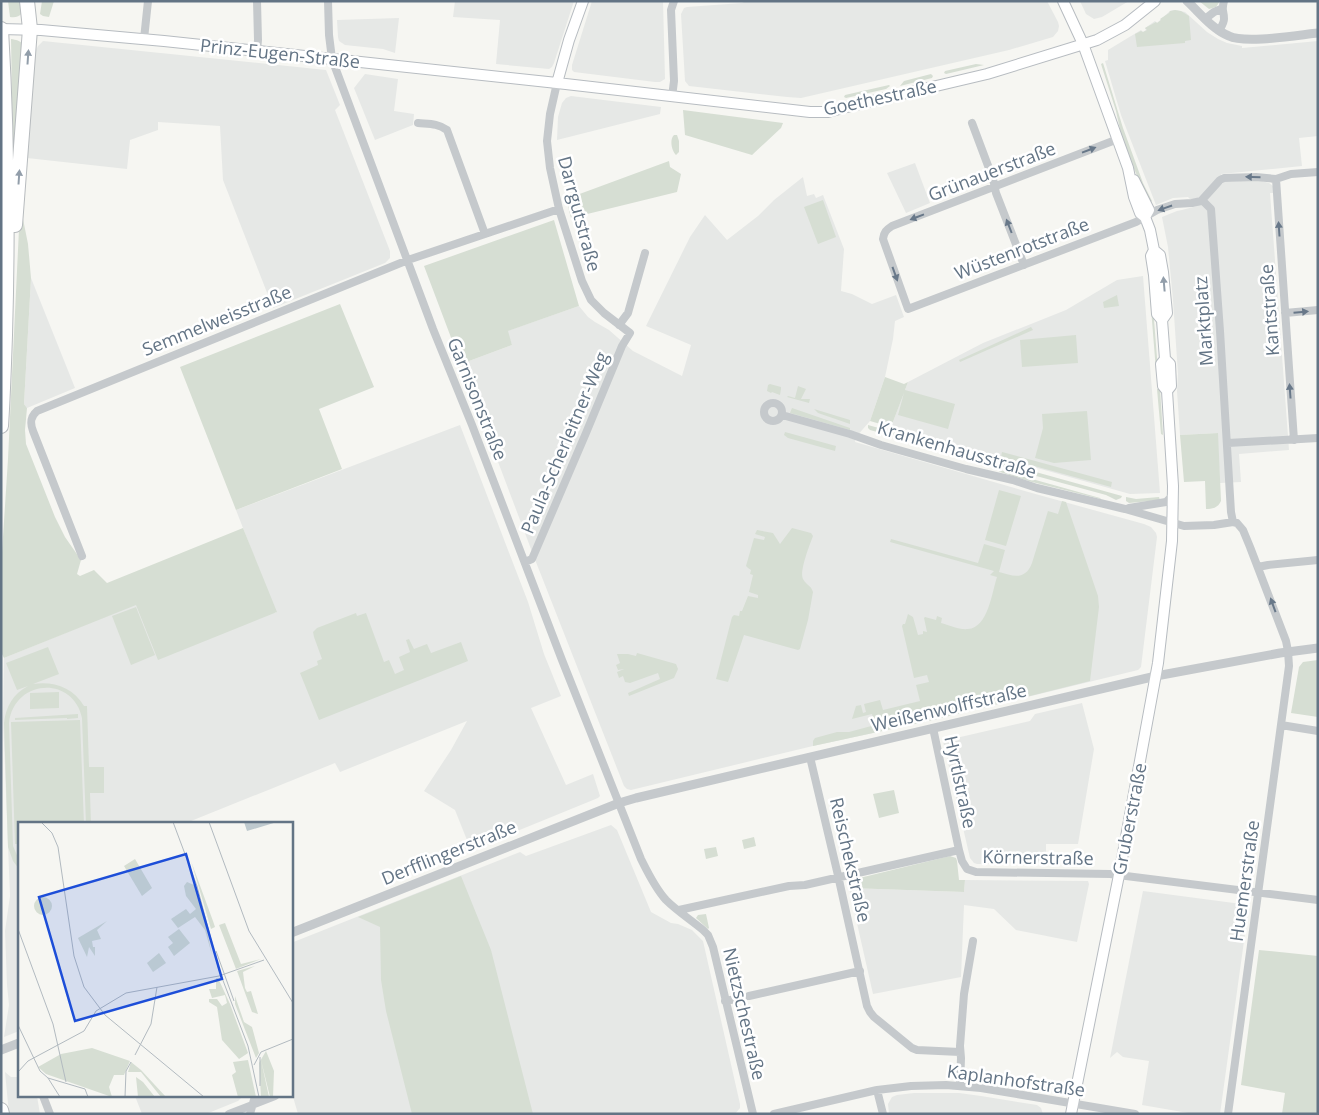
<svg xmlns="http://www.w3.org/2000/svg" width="1319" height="1115" font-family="'Open Sans',sans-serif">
	<rect width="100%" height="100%" fill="#f6f6f2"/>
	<path fill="#e6e8e6" d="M455,1H574L554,63L552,67L549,69L496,64L500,20L453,17Z
		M592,1H663L665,79L660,82H655L574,72L572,70V65Z
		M746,1H1047L1058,22L1059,26L1058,31L1053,37L1009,50L801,98L787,97L689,86L685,81L681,14L684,8L687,7L742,3Z
		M1080,1H1129L1102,17L1094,19L1086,14Z
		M1175,10L1185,12L1207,32L1218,39L1227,43L1242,46V48L1318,41V136L1299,138L1302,166L1221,174V177L1200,197L1191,200L1188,197L1173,198L1156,205L1121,115L1105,61L1108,60V50L1141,30L1143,32L1146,30L1145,28L1155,21L1157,23L1170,11Z
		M399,18L395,53L383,49L345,45L339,41L338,37L337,20Z
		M43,41L326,70L340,105L335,110L390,251V258L385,263L273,308L223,180L220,126L158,122V130L130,140L127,169L27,158L35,52L38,46Z
		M365,74L398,79L394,111L414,114L413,125L375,140L354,88Z
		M571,96L661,107L660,114L557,140L558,117L562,103L566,98Z
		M915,163L930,203L906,213L887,173Z
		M803,177L807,196L814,194L816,198L823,195L844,249L841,291L852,294L872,304L896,295L904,317L895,321L893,339L885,377L870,421L856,437L855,442L1039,495L1144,524L1151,527L1156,533L1157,537L1141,667L1138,670L933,720L813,746L631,790L627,789L624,786L534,557L461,364L512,345L507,331L579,306L588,317L595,322L609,330L633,351L682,376L691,345L646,326L690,237L705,215L727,240L758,216L774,200Z
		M1258,180L1269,183L1273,186L1274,193H1270L1289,450L1239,454L1241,482L1220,483L1217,433L1180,435L1177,391L1178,374L1173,300L1168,247L1162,217L1177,211L1182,210L1197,206L1224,182Z
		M1143,276L1160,493L1130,494L891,427L908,382L983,343L1066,310L1117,280Z
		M31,278L75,388L27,408L24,404Z
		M460,425L528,602L544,654L561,696L531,708L566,785L593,774L600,796L598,798L471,850L455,810L424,791L451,750L467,721L340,772L335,763L191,821L192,824H19V1031L4,1037L9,1005L7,985L5,931L10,896L3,717L4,658L136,604L276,613L236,510Z
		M1082,703L1094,749L1078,844H1046V863L977,864L974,863L970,858L943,741L1030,721L1035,714Z
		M611,825L617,830L651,912L671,923L678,924L692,930L703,941L740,1104V1108L735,1114H298L291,1090V943L520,852L526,856Z
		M965,880L1088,881L1089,884L1077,942L1016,930L994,909L964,905L961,977L873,994L849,888L964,892Z
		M1143,891L1249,905L1220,1114H1194L1142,1105L1149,1061L1123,1057L1117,1052L1110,1058Z
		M5,1072L11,1077H19V1096H37L40,1114H9Z
		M914,1093H959L981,1096L1037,1105L1041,1108L1043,1114H889L888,1104L892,1097L897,1095Z
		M135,1096H243L238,1101L206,1114H142Z"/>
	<path fill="#d6ded3" d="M8,1H22V13C19,17 15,18 10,17Z
		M42,1H54L49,17L43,16L40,14Z
		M1199,1H1220L1216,7L1209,9Z
		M1175,10L1181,11L1189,16L1191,40L1185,41V43L1137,47L1135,34L1141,31L1143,32L1147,30L1145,28L1156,22L1157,23L1161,20L1160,19L1169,13L1170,11Z
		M11,39C16,40 20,40 23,45L13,209L11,163L13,153Z
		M1103,63L1123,128L1143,183L1152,201L1150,203L1134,169L1121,134L1116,111L1101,64Z
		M976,64L984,65L946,74L944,73L945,71Z
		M931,74L933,76L932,78L900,86L904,81Z
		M890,86L886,89L846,98L844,97L845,95L889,85Z
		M683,110L783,123L781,128L752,155L685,135Z
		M674,135H677L679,141V152L676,155C672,151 669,140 674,135Z
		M669,161L670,167L681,174L677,192L571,218L566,199Z
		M823,200L836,237L818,244L804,207Z
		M23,219L28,244L31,278L24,404L27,408L25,430L26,444L55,517L65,537L81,560L77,574L80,576L94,570L107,583L243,528L277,612L158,660L136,605L4,658L1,652V568L8,459L19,229Z
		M554,220L579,306L508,331L512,345L461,364L424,266Z
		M1151,282L1158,370L1156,371L1149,283Z
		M1117,295L1119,306L1104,308L1103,302Z
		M340,304L374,387L319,409L342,469L236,510L180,367Z
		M1031,327L1033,330L960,362L959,360Z
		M1076,335L1078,363L1022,367L1020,340Z
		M885,377L904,384L908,382L905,390L955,404L948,429L898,415L904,393L891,427L870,421Z
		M770,384L781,387V389L780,395L772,392L771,393L767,391L768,385Z
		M798,386L806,389L801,399H810L809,403L787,397L788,396L795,398Z
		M1157,389H1160L1163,435L1161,434Z
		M792,408L850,428V430L790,413Z
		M814,409L850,420V424L818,413Z
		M1087,411L1091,460L1054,463L1035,458L1043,428L1042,414Z
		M868,425L989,459L988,461L986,462L870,430L868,428Z
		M785,432L836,446L835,451L788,438L784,435Z
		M1218,433L1221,501C1218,508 1212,509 1206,509L1205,481L1184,482L1180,435Z
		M1002,452L1112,482L1111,487L1001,457Z
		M1000,462L1122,496L1121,498L1116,500L1106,495L1000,466Z
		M1000,470L1100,498L1101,499L1032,482L1000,472L999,471Z
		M999,490L1021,496L1006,546L985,540Z
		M1126,497L1136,499L1159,497L1160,500L1129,503L1126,501Z
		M1062,501L1066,502L1098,596L1099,607L1090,681L933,720L813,746V741L815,738L837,732H849L875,725L872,714L852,719L856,706L861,705L863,713L866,712L864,704L880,700L883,710L920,701L916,685L929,682L927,675L914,678L902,626L903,624H905L908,614L913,617L918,635L923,634V631L927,632L924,618L925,617L936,620L937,616L942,618L941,623C949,625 959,630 968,629C988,628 992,592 997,577L990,575L994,571L890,542L891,539L978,563L984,544L1005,550L999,572C1013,576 1025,581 1032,563L1048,511L1058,514Z
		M792,528L811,533L813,536C810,544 799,572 803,579C806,585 811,585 813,592L808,620L800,649L798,650L744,635L728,682L716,679L732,617L734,615L739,616L740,611H742L748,596L758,598V595L749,592L753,575L750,574L751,570L748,568L746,566L754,538L764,540L765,537L755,534L757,530L773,533L780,544Z
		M136,607L155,655L131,665L112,616Z
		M356,613L357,616L366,613L384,662L389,660L395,674L404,670L399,657L410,652L406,640L409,639L414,649L427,644L431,653L461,642L468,661L319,720L300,673L318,665L317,661L322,659L314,637L313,632L317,628Z
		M48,647L59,674L33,684C53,681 73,687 84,706H87L89,767H104V793H90L91,824H86L82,718C73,675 14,679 9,723L13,846L19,860V869L13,861L8,847L4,723C6,706 13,694 28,686L17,690L6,663Z
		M637,653L676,664L678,669L674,678L629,696L628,693L660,679L658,673L630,683L625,682L623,676L619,678L617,672L624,669L618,670L616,665L620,663L617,654H628L636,656Z
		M1318,660V717L1291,713L1299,667L1303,662Z
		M59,692V708L30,709V693Z
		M78,714V718L67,719V718L15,720V718Z
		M80,720L84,824H19V844H15L11,722Z
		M894,790L899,813L879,818L873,794Z
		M754,837L756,846L744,849L742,840Z
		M716,847L718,856L706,859L704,849Z
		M950,856L956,858L957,861L959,880H965L964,892L849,888L847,881Z
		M461,876L491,950L533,1114H412L386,1011L381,980L380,927L358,917Z
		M706,914L709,928L708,929L696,918L698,915Z
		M1259,950L1318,956V1114H1282L1285,1093L1241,1085Z"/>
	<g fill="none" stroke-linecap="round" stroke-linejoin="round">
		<g stroke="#b7bcc1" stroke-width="12">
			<path id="secondary" d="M1063,1L1083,44L1128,168L1134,197L1140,213L1145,217L1150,230L1154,250L1151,256L1154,275L1157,314L1162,320
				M1,29L41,30L164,41L557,83L810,112H828L843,108L987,74L1097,40L1125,25L1155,1
				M557,83L569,40L583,1
				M1134,180L1149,210L1145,217
				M1165,359L1170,364L1171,386L1167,391
				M1071,1114L1119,875L1158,663L1172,541L1173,486L1167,391L1163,386L1161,364L1165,359L1162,320L1167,313L1163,272L1160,255L1154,250"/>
		</g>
		<g stroke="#b7bbbe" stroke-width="16">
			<path id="motorway" d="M1,29C7,131 8,233 5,335C4,365 3,396 1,426
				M15,225L30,29L27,1
				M1,1110L2,1114"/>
		</g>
		<path stroke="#c5c9cc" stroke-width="8" d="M257,1L258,40L257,51
			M328,1L329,35L332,59L433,329L472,425L562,660L641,859C648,873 655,888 666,900C677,911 691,920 703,930L708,935L713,947L753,1114
			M1205,19L1214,12L1221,9
			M1219,31C1221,27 1224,23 1224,19C1224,10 1221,11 1224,1
			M144,39L148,1
			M672,97L674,81L671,10L674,1
			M418,123C428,124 438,123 447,130L485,234
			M972,123L993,179L996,193L1024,265
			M1118,139L892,226C886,230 884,232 883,239L908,309L1136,222L1157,210L1175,204L1192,203L1201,201L1220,180L1224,178L1256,177L1276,179L1291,174L1318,172
			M1276,179L1294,440
			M1202,200L1211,209L1220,331L1231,512L1233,522
			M1285,313L1318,310
			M619,325L628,313L645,253
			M764 412a9 9 0 1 1 18 0a9 9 0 1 1-18 0Z
			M782,415L850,434L881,445L966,469L1013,480L1037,488L1125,509L1184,526L1214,525L1233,522L1237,523L1243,530L1250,547L1286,641L1288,651L1289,666L1228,1114
			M1228,443L1318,438
			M1129,508L1166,502L1173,495
			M82,556L33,431C30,423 30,417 37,411L408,260L559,209
			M525,562L532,559L586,433L622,346L630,333L604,313L591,300L582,281L559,209L550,168L547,141L550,114L557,83
			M1258,567L1268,565L1318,560
			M1281,725L1318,731
			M933,728L959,850L962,861L967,869L976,872L1110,874L1318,900
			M810,757L837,871L867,1006L870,1012L874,1017L912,1048L917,1050L960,1052
			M679,910L789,886L805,885L959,850
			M749,996L860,971
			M725,1001L736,999
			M960,1086L961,1058L960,1046L964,994L973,941
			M877,1090L883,1114
			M43,1096L50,1114
			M229,1114L275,1096
			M250,1114L255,1096
			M774,1114L877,1090L911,1086L946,1085L981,1088L1135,1114"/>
		<path stroke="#c5c9cc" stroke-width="9" d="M1187,1C1200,13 1212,29 1229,36C1245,44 1298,35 1318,33
			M291,933L619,803L636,798L1156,676L1280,653L1318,648
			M1,1050L19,1043"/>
		<use href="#secondary" stroke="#fff" stroke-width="10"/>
		<use href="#motorway" stroke="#fff" stroke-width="14"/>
	</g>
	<defs><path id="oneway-solid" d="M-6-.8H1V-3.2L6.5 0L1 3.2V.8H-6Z" transform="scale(1.25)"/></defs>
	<g fill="#929eaa">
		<use href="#oneway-solid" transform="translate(28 57) rotate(-86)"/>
		<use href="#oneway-solid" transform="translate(19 177) rotate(-86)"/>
		<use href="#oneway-solid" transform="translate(1164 284) rotate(-95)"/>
	</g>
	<g fill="#687889">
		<use href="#oneway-solid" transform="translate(1089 150) rotate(-21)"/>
		<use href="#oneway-solid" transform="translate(1253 177) rotate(-178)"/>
		<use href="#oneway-solid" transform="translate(1165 208) rotate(161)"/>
		<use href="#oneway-solid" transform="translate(917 217) rotate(159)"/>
		<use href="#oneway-solid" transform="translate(1009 226) rotate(-111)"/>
		<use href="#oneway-solid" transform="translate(1279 229) rotate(-94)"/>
		<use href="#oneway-solid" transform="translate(895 274) rotate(70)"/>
		<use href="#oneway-solid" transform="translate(1301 312) rotate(-5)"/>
		<use href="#oneway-solid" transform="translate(1290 391) rotate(-94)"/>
		<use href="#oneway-solid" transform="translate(1273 605) rotate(-110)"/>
	</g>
	<g text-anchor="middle" stroke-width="5" stroke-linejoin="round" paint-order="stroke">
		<g font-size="18" fill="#637485" stroke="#fff">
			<text transform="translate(280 54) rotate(6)" y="6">Prinz-Eugen-Straße</text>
			<text transform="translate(880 98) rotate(-12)" y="6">Goethestraße</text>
			<text transform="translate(992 172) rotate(-21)" y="6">Grünauerstraße</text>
			<text transform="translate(579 214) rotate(75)" y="6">Darrgutstraße</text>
			<text transform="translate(1022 249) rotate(-21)" y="6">Wüstenrotstraße</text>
			<text transform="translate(1270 310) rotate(-94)" y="6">Kantstraße</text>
			<text transform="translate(217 321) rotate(-22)" y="6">Semmelweisstraße</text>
			<text transform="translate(1204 321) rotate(-94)" y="6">Marktplatz</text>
			<text transform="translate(477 399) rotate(68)" y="6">Garnisonstraße</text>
			<text transform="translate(565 443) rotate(-67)" y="6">Paula-Scherleitner-Weg</text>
			<text transform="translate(957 450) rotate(16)" y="6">Krankenhausstraße</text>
			<text transform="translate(949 708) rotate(-13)" y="6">Weißenwolffstraße</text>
			<text transform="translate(960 782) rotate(78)" y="6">Hyrtlstraße</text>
			<text transform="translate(1130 819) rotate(-79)" y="6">Gruberstraße</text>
			<text transform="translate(449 853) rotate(-22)" y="6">Derfflingerstraße</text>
			<text transform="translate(1038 858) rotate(1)" y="6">Körnerstraße</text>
			<text transform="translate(850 860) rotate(77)" y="6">Reischekstraße</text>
			<text transform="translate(1245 881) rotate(-82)" y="6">Huemerstraße</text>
			<text transform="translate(744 1014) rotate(77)" y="6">Nietzschestraße</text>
			<text transform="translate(1016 1081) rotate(8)" y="6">Kaplanhofstraße</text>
		</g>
	</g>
	<g transform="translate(18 822)">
		<rect width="275" height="275" fill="#f6f6f2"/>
		<path d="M117,37L134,66L124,74L106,44ZM173,39L195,99L197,105L193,107ZM169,60L176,63L184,85L194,133L187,108L177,95L160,106L153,97L168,87L172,92L178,87L168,74L166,64ZM16 84a9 9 0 1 1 18 0a9 9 0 1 1-18 0ZM89,99L79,108L83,117L74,119L75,125H87H77V134L71,125L69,135L60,116ZM207,101L223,142L243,137L218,147L201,103ZM161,107L172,121L156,134L150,125L155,121L150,115ZM141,131L148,141L135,150L129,141ZM237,144L225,150L227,166L229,170L233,169L240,192L234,190L219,149ZM198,156H200L212,182L230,231L221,237L204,218L199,185L191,180V177H199L204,184L209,181L207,173L194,176L191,167H198ZM217,174L226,200L234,205L241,231L238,236L217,182ZM74,226L112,239L106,253H96L91,265L94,275L28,252L20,245L43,232ZM248,229L256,249L255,275H252L243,238L251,275H243L241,241ZM230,238L238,275H220L214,253L218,250L215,240ZM113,240L123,248L148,275H143L123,250H110ZM118,255L125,260L137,275H120Z" fill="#d6ded3"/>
		<path d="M226,0H259L229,9Z" fill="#bec9ce"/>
		<path fill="none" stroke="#b2bac0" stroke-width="1" d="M23,0L34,11L40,25L56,134L66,165L87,193L186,275M155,0L179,64L201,148L230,224L241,275M191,0L231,109L275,181M0,107L35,202L48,260M198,129L216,179M0,203L22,249L30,256L67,267L70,275M117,233L133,202L139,165M242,235V264M236,243L243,230L275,217M0,250L10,239L66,209L78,189L108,171L201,154L246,138M30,256L42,275M107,275L108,249L113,240"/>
		<path fill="#1d4ed8" fill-opacity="0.15" stroke="#1d4ed8" stroke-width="2.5" d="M168,32L204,157L57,199L21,75Z"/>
		<rect width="275" height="275" fill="none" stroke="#637485" stroke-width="2.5"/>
	</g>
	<rect width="1319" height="1115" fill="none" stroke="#637485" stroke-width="5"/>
</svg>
